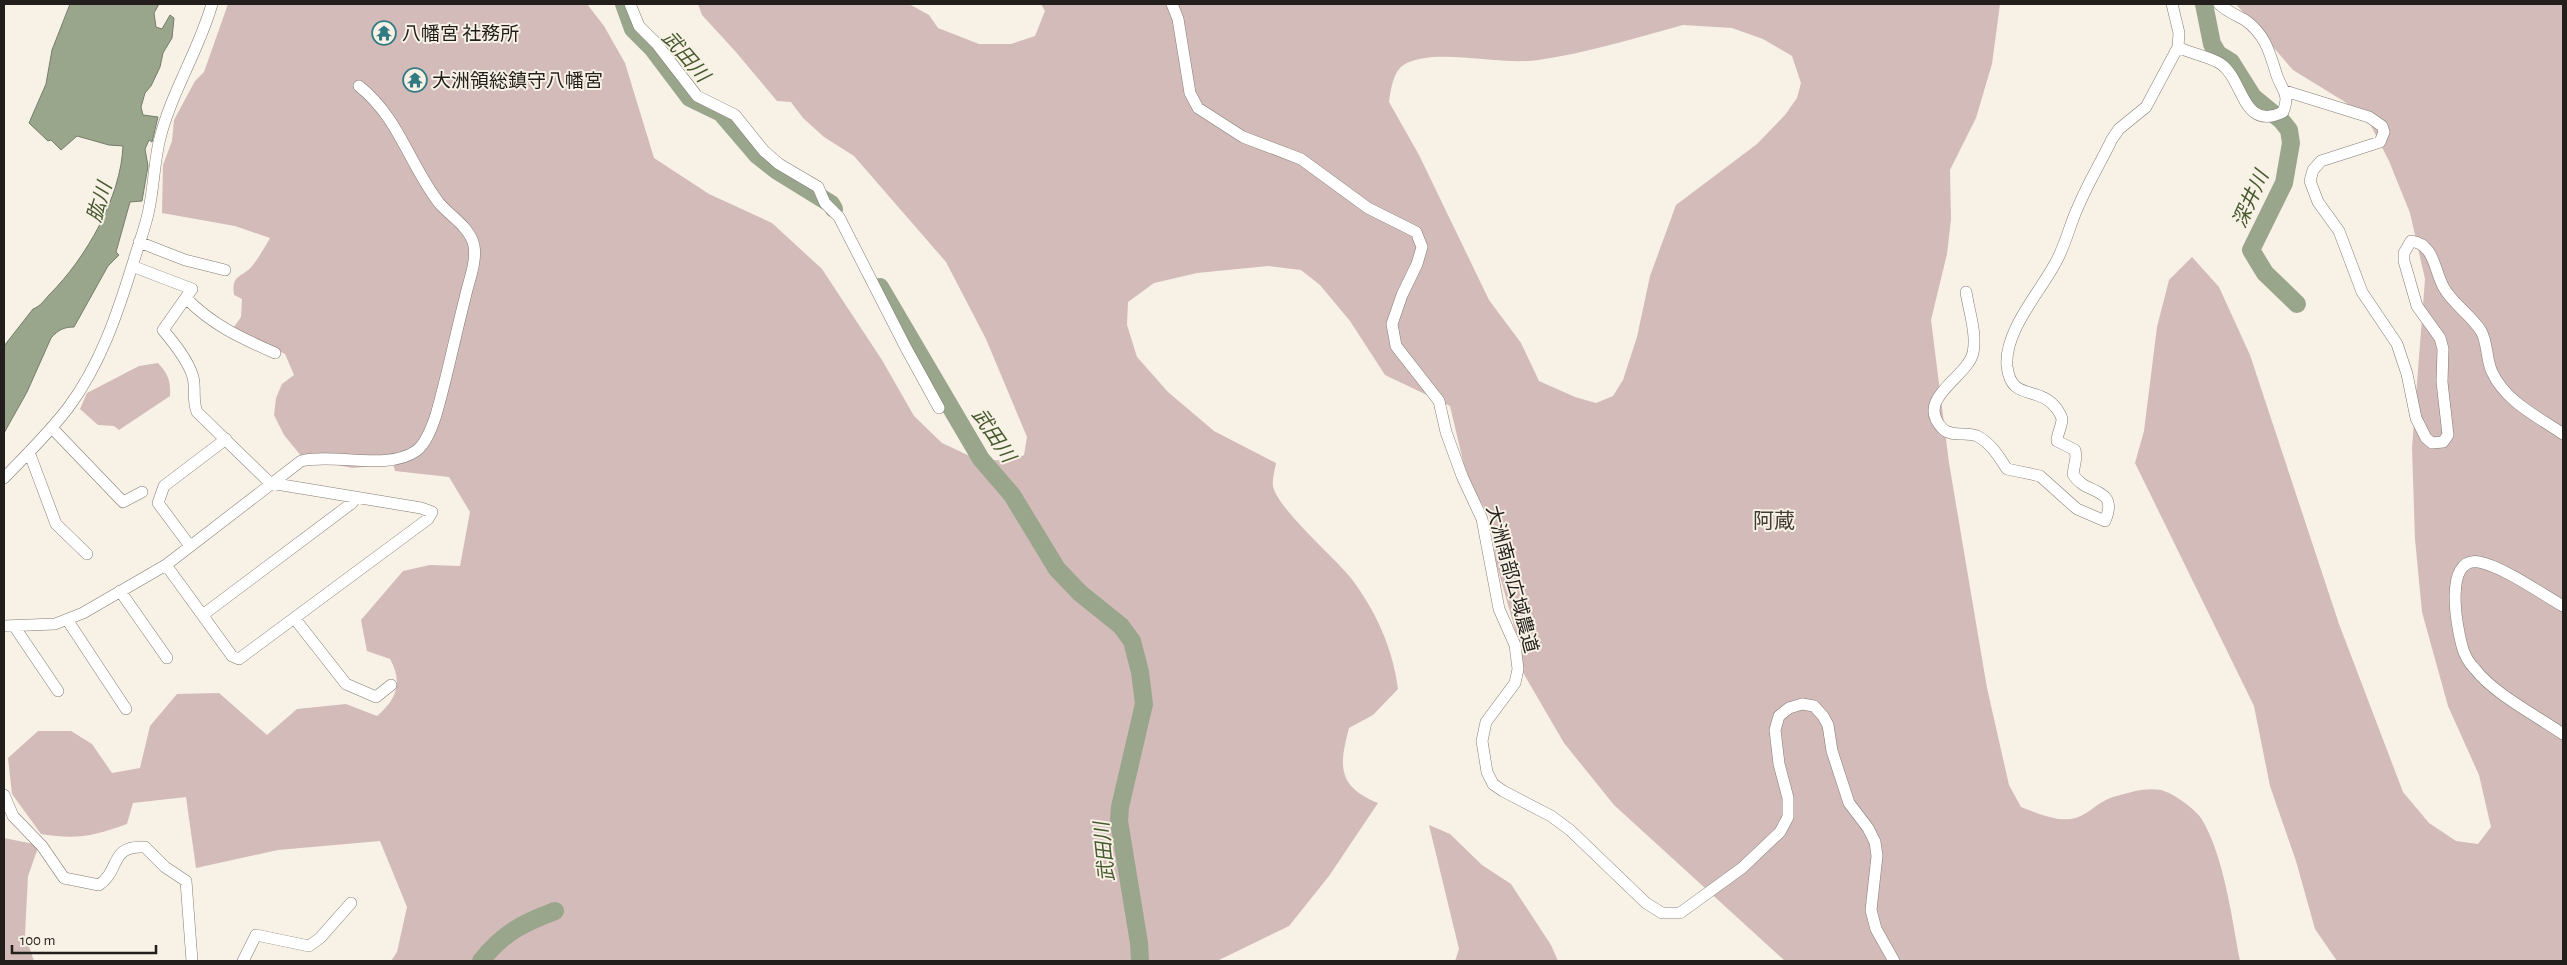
<svg xmlns="http://www.w3.org/2000/svg" width="2567" height="965" font-family="'Alegreya Sans','Noto Sans JP',sans-serif">
	<rect width="100%" height="100%" fill="#f8f1e6"/>
	<path fill="#d2bbb9" fill-rule="evenodd" d="M228,4H587L604,26L625,63L654,158L709,194L772,223L822,269L882,360L914,416L942,443L976,459L1011,461L1024,455L1027,437L986,339L946,262L854,156L824,137L803,118L791,102L777,101L735,51L702,15L698,4H909L929,15L938,28L979,44H1011L1035,36L1045,11L1041,4H2000L1992,64L1976,118L1950,170L1951,219L1947,254L1931,320L1949,463L1987,688L2009,785L2021,807C2037,813 2058,823 2076,818C2089,814 2099,801 2113,797C2128,793 2144,787 2161,790C2173,793 2194,808 2201,818C2224,855 2232,919 2240,961H1785L1614,805L1564,743L1521,669L1518,640L1495,559L1492,520L1475,493L1464,465L1450,406L1385,375L1350,321L1320,285L1301,270L1268,266L1197,273L1154,283L1128,302L1127,325L1137,357L1168,392L1214,431L1276,463C1275,470 1272,479 1273,486C1277,508 1334,557 1350,577C1375,609 1393,648 1398,689L1373,715L1349,728C1339,766 1337,786 1378,803L1329,876L1289,926L1217,961H391L397,952L407,907L380,841L278,850L196,868L186,797L133,803L127,824C93,836 77,840 41,834L12,794L8,758L38,731H71L92,744L112,773L140,768L150,726L177,694L219,693L267,735L297,709L346,704L377,716C397,699 403,682 390,659L367,651L361,620L403,571L430,565L460,566L470,512L449,477L395,471L393,464L352,468L302,457L284,435L274,415L276,398L282,384L294,375L285,354L246,336L234,327L241,317L242,299L234,295C231,273 243,278 253,265C259,257 265,247 270,238L235,226L162,213L163,165L172,141L174,120L195,81L204,72ZM1683,25L1732,28L1763,39L1792,56L1801,83L1797,98L1785,115L1757,144L1676,205L1650,276L1637,337L1623,380L1613,396L1596,403L1575,397L1539,381L1521,343L1489,300L1419,155L1389,102C1391,89 1393,71 1405,64C1438,47 1499,66 1538,60C1587,53 1635,38 1683,25Z
		M2236,4H2563V961H2337L2315,929L2296,861L2270,786L2254,706L2135,463L2144,431L2157,327L2169,280L2192,257L2219,287L2250,355L2339,624L2403,792L2429,823L2456,841L2478,844L2491,827L2479,775L2448,706L2422,612L2415,539L2412,448L2425,279L2410,213L2389,161L2368,120L2345,102L2293,70Z
		M158,363C168,374 171,381 170,396L119,430L114,426L98,425L80,409L87,393L139,366Z
		M1429,825L1450,834L1482,865L1511,884L1551,945L1558,961H1455L1459,949Z
		M4,838L39,845L28,876L25,935L34,961H4Z"/>
	<path fill="#99a68c" stroke="#757d6a" d="M70,4H159L154,13L156,27L162,29L170,15L174,18L172,38L163,53L160,67L151,86L145,93L141,107L143,115L158,117L152,142L149,140L145,149L148,166L142,201L130,202L116,252L119,255L108,266L74,327C64,327 58,330 51,338L27,392L4,433V346L33,309C41,306 44,300 50,294C86,258 121,197 123,146L109,145L77,136L61,150L51,140L48,141L29,123L46,84L52,50Z"/>
	<g fill="none" stroke-linecap="round" stroke-linejoin="round">
		<path stroke="#99a68c" stroke-width="18" d="M624,4L633,29L653,49L690,98L721,113L757,155L776,170L831,204L834,209
			M2204,4L2212,44L2218,54L2231,62L2253,97L2281,120L2289,130L2291,143L2284,183L2251,250L2265,273L2297,304
			M880,287L981,459L1012,495L1057,569L1080,593L1121,626L1132,641L1140,672L1144,704L1120,807L1119,821L1139,943L1140,961
			M481,961C503,933 523,923 555,911"/>
		<g stroke="#837c73" stroke-width="12">
			<path id="minor" d="M630,4L639,26L656,43L697,96L735,115L764,151L779,164L818,187L825,203L839,217L906,348L939,408
				M1172,4L1178,19L1190,93L1198,108L1243,137L1301,159L1368,208L1416,232L1422,247L1417,264L1402,295L1392,324L1396,346L1439,401L1446,432L1462,476L1482,519L1499,609L1515,645L1518,669L1515,683L1486,722L1482,741L1487,772L1493,784L1503,791L1551,816L1570,830L1646,903L1662,913H1680L1742,868L1780,832L1788,817V798L1779,764L1775,730L1779,716L1789,708L1802,704L1814,706L1823,716L1828,725L1832,751L1849,803L1868,828L1875,842L1877,856L1871,910L1876,929L1894,961
				M2172,4L2179,33L2178,47
				M2285,91L2369,117L2382,126L2384,132L2380,142L2321,161L2313,170L2310,181L2318,202L2339,231L2362,292L2397,344L2407,374L2416,418L2426,438L2432,443L2443,442L2448,435L2442,382L2443,349L2440,338L2417,306L2404,261V253L2411,241C2435,244 2434,271 2444,288C2453,304 2471,315 2481,331C2488,343 2486,360 2492,372C2506,402 2537,416 2563,434
				M139,242L185,260L225,270
				M132,266L192,289L163,330C174,343 188,360 193,377C196,389 192,400 197,412L270,483L421,508L432,512L428,519L239,659L232,656L166,565
				M1966,292C1969,311 1977,334 1973,353C1967,378 1913,399 1943,429C1951,437 1967,432 1977,436C1991,443 1999,457 2007,469L2040,476L2077,509L2105,521C2120,486 2085,496 2073,474L2076,457L2075,450L2057,441C2057,434 2062,426 2062,419C2061,415 2059,412 2057,409C2039,384 2011,403 2007,366C2004,330 2042,290 2057,260C2066,243 2070,224 2078,207C2088,183 2101,162 2112,139L2119,129L2146,107L2178,47C2191,54 2209,56 2221,64C2244,80 2242,132 2283,112C2290,94 2283,92 2277,76C2270,54 2266,35 2245,20C2236,15 2226,11 2219,4
				M186,298C212,325 241,338 275,353
				M52,428L123,502L142,492
				M29,452L56,524L87,554
				M4,478C26,455 48,434 68,408C101,364 118,312 134,260C139,243 146,226 149,209C154,186 154,161 160,138C172,91 199,50 212,4
				M190,546L158,503L164,486L226,439
				M120,591L167,658
				M2563,606C2542,594 2502,566 2479,562C2443,556 2457,628 2462,646C2464,654 2469,663 2475,669C2494,694 2537,716 2563,734
				M204,614L352,503L356,497
				M295,619L346,684L376,697L391,685
				M68,621L126,709
				M4,626L55,624L83,613L166,565L301,461C335,453 387,471 416,451C426,444 432,427 436,415C447,377 455,337 465,298C468,283 477,262 474,246C471,228 450,216 439,203C408,162 399,118 359,86
				M14,626L58,691
				M4,795L13,816L42,846L64,878L99,885C121,870 109,845 145,847L165,867L186,881L192,961
				M243,961L256,935L309,946L320,938L351,903"/>
		</g>
		<use href="#minor" stroke="#fff" stroke-width="11"/>
	</g>
	<defs>
		<g id="temple-ring" transform="scale(1.25)"><circle r="9.5" fill="#f8f1e6" stroke="#337b83" stroke-width="1.5"/><path d="M0-6L5-2H3V0L6.5 2.5H4V6H1.5V3h-3V6H-4V2.5H-6.5L-3 0V-2H-5Z" fill="#337b83"/></g>
	</defs>
	<g fill-rule="evenodd">
		<use href="#temple-ring" x="384" y="33"/>
		<use href="#temple-ring" x="415" y="80"/>
	</g>
	<g text-anchor="middle" stroke-width="4" stroke-linejoin="round" paint-order="stroke">
		<g font-size="19" fill="#211e1b" stroke="#f8f1e6" text-anchor="start">
			<text x="402" y="40">八幡宮 社務所</text>
			<text x="432" y="87">大洲領総鎮守八幡宮</text>
		</g>
		<g font-size="19" fill="#211e1b" stroke="#f8f1e6">
			<text transform="translate(1513 579) rotate(75)" y="7">大洲南部広域農道</text>
		</g>
		<g font-size="20" font-style="italic" fill="#465a2e" stroke="#f8f1e6">
			<text transform="translate(686 56) rotate(49)" y="7">武田川</text>
			<text transform="translate(2250 199) rotate(-66)" y="7">深井川</text>
			<text transform="translate(99 202) rotate(-73)" y="7">肱川</text>
			<text transform="translate(994 435) rotate(56)" y="7">武田川</text>
			<text transform="translate(1104 852) rotate(-96)" y="7">武田川</text>
		</g>
		<g font-size="21" fill="#423d34" stroke="#f8f1e6">
			<text x="1774" y="528">阿蔵</text>
		</g>
	</g>
	<rect width="2567" height="965" fill="none" stroke="#211e1b" stroke-width="10"/>
	<path d="M12 945v8h144v-8" fill="none" stroke="#211e1b" stroke-width="2.5"/>
	<text x="20" y="945" font-size="15" fill="#211e1b" stroke="#f8f1e6" stroke-width="4" paint-order="stroke">100 m</text>
</svg>
